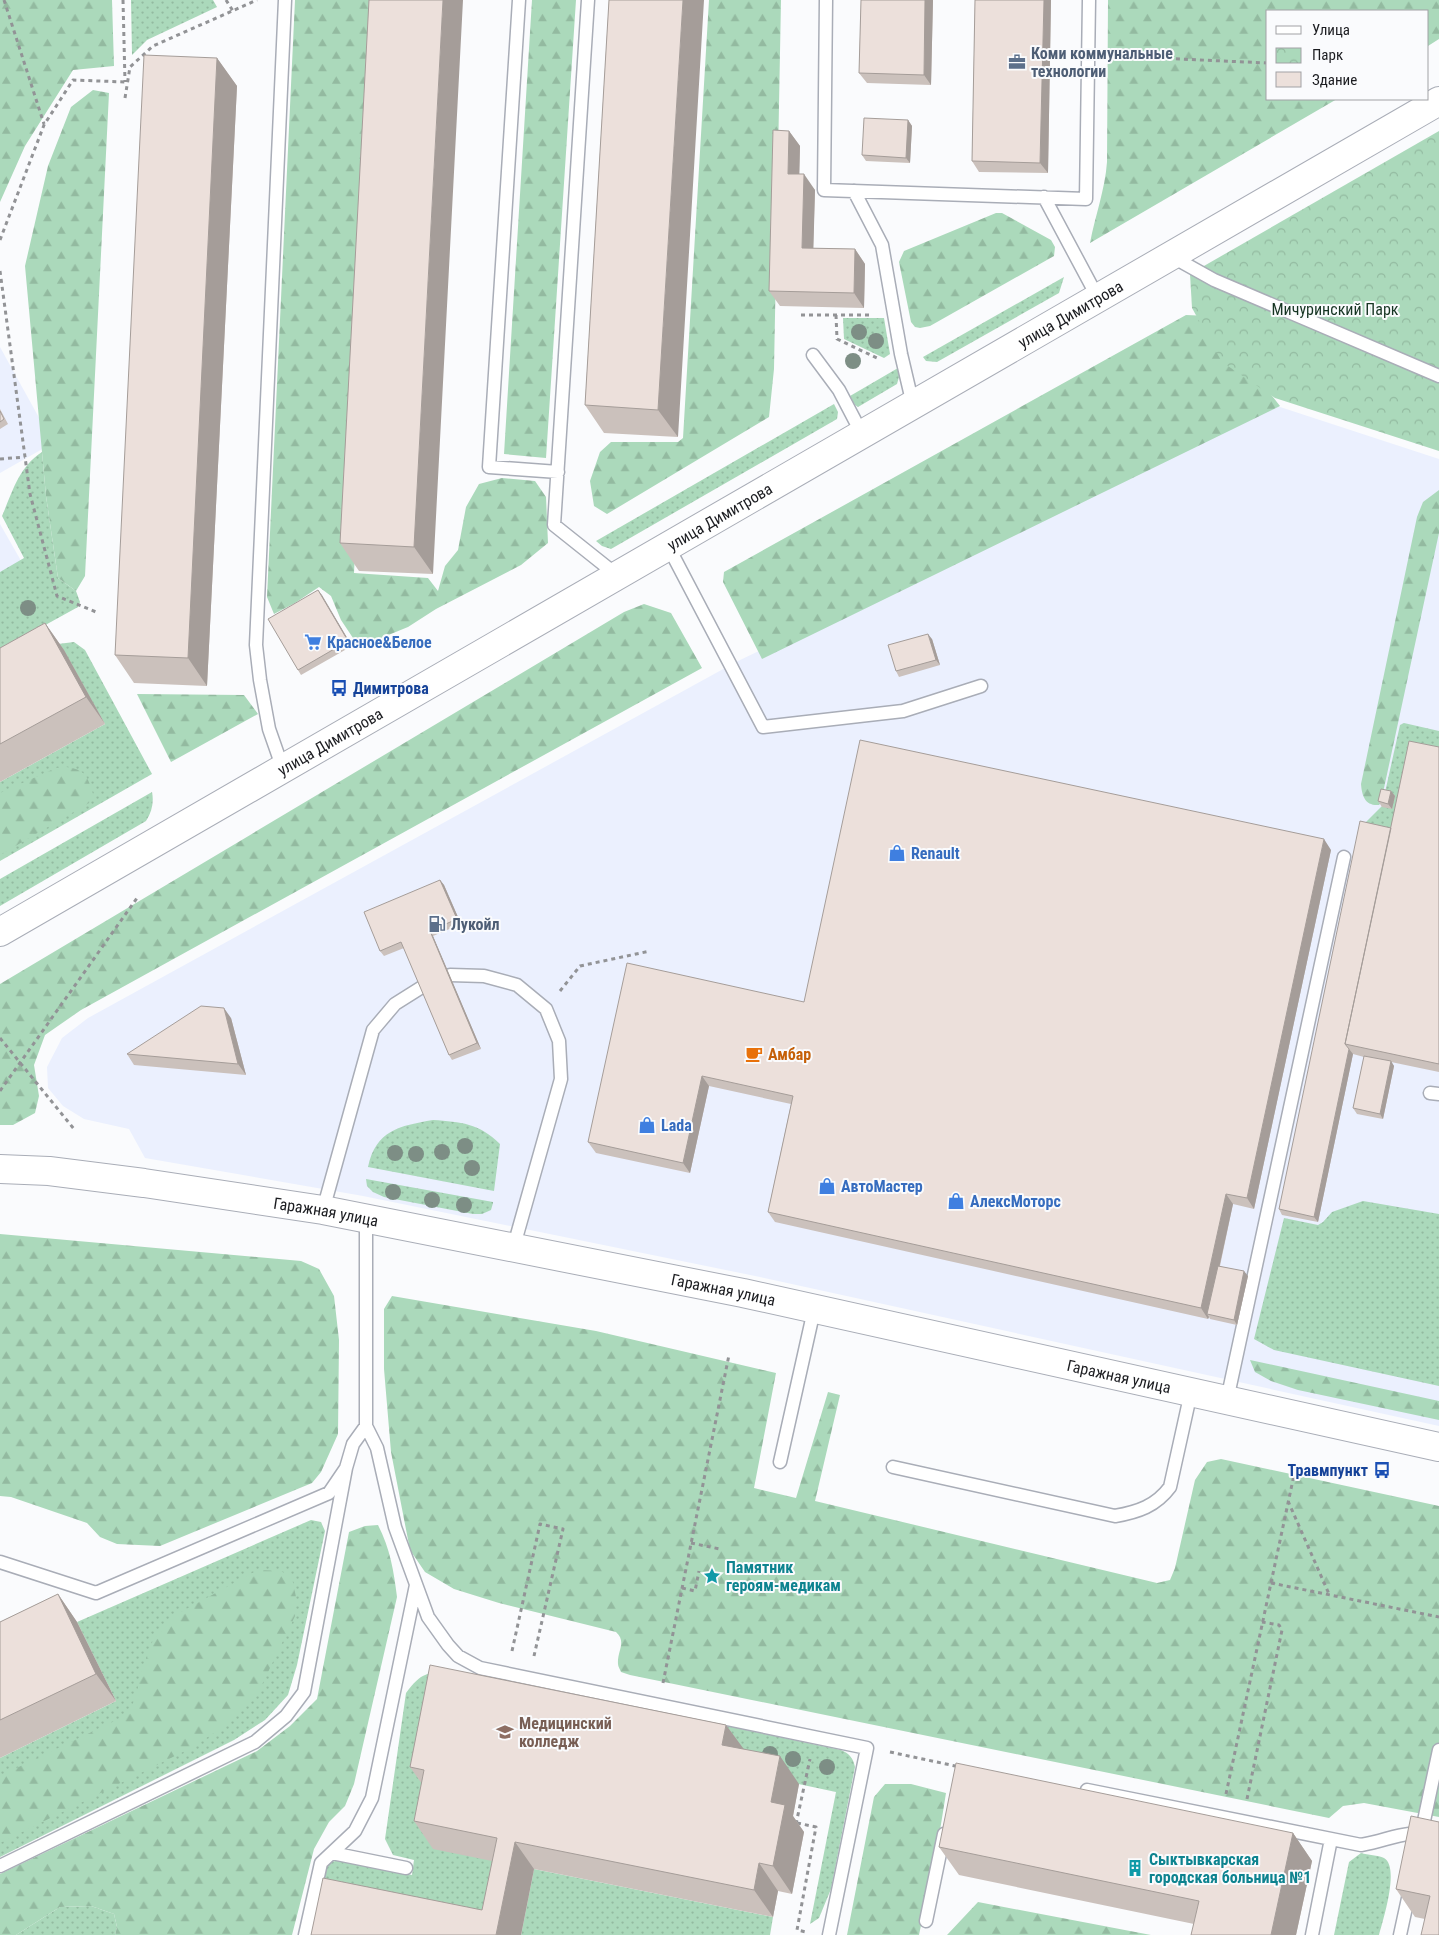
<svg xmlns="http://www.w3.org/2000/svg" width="1439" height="1935" font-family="'Roboto Condensed',sans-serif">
	<defs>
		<pattern id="grass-dots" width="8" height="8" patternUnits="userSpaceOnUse" patternTransform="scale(1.25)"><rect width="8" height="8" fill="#abd9bb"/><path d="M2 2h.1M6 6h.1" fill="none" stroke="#93baa0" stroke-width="1.8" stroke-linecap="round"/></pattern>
		<pattern id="forest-firs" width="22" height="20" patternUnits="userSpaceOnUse" patternTransform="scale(1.25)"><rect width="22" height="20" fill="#abd9bb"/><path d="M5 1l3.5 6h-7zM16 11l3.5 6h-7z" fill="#93baa0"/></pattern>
		<pattern id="park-crowns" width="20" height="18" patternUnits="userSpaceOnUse" patternTransform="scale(1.25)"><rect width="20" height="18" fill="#abd9bb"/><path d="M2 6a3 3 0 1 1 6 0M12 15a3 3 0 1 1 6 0" fill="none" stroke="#93baa0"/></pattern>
	</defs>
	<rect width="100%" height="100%" fill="#fafbfd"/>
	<path fill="#ebf0fe" d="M0,347L53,443L0,473Z
		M1274,405L1439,459V1426L760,1277L363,1196L145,1158L129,1129L84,1119L63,1106L48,1088L47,1067L62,1038L88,1018L736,662Z
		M0,524L28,573L0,589Z"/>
	<path fill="url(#grass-dots)" d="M131,0H213L217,7L147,40L132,55Z
		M1064,277L1059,293L937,362L926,361L923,357Z
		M843,318H884L890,354L884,358L844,339Z
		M898,368L899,377L897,384L858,407L855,405L850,396Z
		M834,404L838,412L837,419L611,549L602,546L596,541Z
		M42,452L46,496L58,578L76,591L80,602L78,607L0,650V572L24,558L2,516C13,491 18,468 42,452Z
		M74,642L85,650L152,774L0,861V782L105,724L58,644Z
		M1404,723L1439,731V753L1397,831L1364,824L1382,806L1400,725Z
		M152,792C154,802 152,812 146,821L0,906V879Z
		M433,1120C461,1122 479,1123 500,1144L494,1191L368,1167C376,1130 399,1126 433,1120Z
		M366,1179L493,1202V1203L491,1210L482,1214H473L384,1197L373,1192L367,1186Z
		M1363,1201L1439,1214V1386L1274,1350L1254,1339L1284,1218L1318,1225L1323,1222L1332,1212Z
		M311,1520L321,1522L325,1531L297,1665L288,1695L265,1720L234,1740L0,1857V1758L116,1701L77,1622Z
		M451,1671L516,1866L502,1935L312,1913L323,1868L330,1862L341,1860L412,1875L414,1860L393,1855L385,1839L406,1693C422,1672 426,1673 451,1671Z
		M579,1695L841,1750C850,1754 853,1758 855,1767L831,1889L819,1918L810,1924L836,1792L742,1772Z
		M1361,1853C1368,1855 1378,1855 1384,1858C1400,1867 1383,1920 1379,1935H1334L1349,1862Z
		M534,1869L773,1917L770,1935H521Z
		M91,1906L114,1914L117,1927L115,1935H16L60,1907Z"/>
	<path fill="url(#forest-firs)" d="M0,0H112L114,66L73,70L25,146L0,202Z
		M295,0H382L354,573L428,578L438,591L445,566L458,550L466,507L479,484L502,478L535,481L546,497L548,543L521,565L436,609L408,627L359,647L341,620L331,596L319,587L295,603L274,614L267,597Z
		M532,0H576L546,458L504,454Z
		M709,0H781L774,369L769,417L607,514L594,506L590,481L600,452L611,442H678L683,438Z
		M1108,0H1439V39L1428,46V11H1268V99H1337L1090,243C1095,216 1105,190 1107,162Z
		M93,90L109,93L85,576L76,591L58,578L46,496L25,266L48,166L71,107Z
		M996,213H1002L1051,240L1055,247L1054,256L930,326L920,328L915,327L911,322L899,262L904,251Z
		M1186,315L1210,316L1280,406L762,659L723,582L724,572Z
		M1439,490V533L1381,802L1379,805C1365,806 1362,796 1361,784L1417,517L1423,502Z
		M644,604L671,613L702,668L81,1010L45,1035L34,1065L39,1096L35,1113L13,1125H0V984L624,612Z
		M137,694L244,695L258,714L171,762Z
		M66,767C84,769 88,776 93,794L89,803L0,855V793L56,768Z
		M0,1234L301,1261L319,1269L334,1296L339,1340L338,1434L321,1472L312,1483L160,1546L117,1544L100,1537L87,1523L11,1497L0,1496Z
		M392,1296L596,1331L776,1373L754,1488L796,1498L828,1392L840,1395L815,1501L1157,1583L1170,1580L1175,1568L1195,1480L1207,1462L1221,1459L1439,1506V1817L1364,1803L1343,1806L1329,1818L630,1675L621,1672C620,1669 618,1667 618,1664C617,1651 627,1642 616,1632L499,1603L454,1589L425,1572L410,1550L391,1452L384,1369V1309Z
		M1250,1360L1439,1401V1420L1298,1390L1271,1381L1255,1372Z
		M378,1525C390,1548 394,1572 397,1597L354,1784L345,1806L329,1822L314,1849L292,1935H115L117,1927L114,1914L91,1906L60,1907L16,1935H0V1874L257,1751L290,1726L317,1699L349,1532L365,1526Z
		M258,1570L281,1571L292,1578L296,1597L295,1616L256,1697L226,1725L191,1748L0,1843V1776L127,1715L136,1697L141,1672L153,1640L179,1613Z
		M885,1784H911L946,1793L938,1843L919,1935H847L874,1797Z
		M978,1902L1151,1935H947Z"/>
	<path fill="url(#park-crowns)" d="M1439,131V451L1275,398L1222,362L1192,308L1190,274Z"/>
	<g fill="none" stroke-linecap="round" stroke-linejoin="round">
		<g stroke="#a9adb7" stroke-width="15">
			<path id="lane" d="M519,0L489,467L558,472
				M588,0L554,525L618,576
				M826,0L824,190L1086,199L1089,0
				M854,191L882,245L901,354L913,405
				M1044,197L1098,298
				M1171,256L1214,280L1439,376
				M813,355L839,390L862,434
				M668,546L763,727L903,711L981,686
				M283,769L269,729L260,680L256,645L285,0
				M450,975L484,976L517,985L546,1009L559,1041L561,1079L513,1249
				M1430,1093L1439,1094
				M323,1210L373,1030L395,1004L422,987
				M366,1219V1426L377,1448L395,1527L428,1617L448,1645L458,1656L480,1668L867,1748L829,1935
				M1227,1400L1344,857
				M780,1462L814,1310
				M893,1467L1115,1516C1138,1512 1156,1506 1170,1487L1191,1392
				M0,1562L96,1593L329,1493L346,1468L353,1444L366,1426
				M1087,1790L1361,1845C1394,1839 1403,1829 1439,1836
				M1421,1835L1439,1750
				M332,1853L406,1868
				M0,1866L255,1742L286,1716L304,1692L346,1468
				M926,1921L944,1834
				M305,1935L321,1863L355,1831L372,1798L416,1585
				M1312,1935L1331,1839
				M1400,1935L1410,1889"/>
		</g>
		<g stroke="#a9adb7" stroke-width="30">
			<g id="secondary">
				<path id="s1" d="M0,932L1439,101"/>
				<path id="s2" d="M0,1169L49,1171L144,1183L323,1210L743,1293L1439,1447"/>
			</g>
		</g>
		<path stroke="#929396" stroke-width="3" stroke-dasharray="4 4" stroke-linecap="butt" d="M4,0L44,124
			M123,0L125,82
			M226,0L233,11
			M1112,56L1268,63
			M125,98L130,67L153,46L257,0
			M0,240L44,125L73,80L125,82
			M0,271L30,494L57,596L96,612
			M801,315H871
			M836,315L837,339L879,359
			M0,459L25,457
			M560,991L580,966L650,951
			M0,1038L74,1129
			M0,1091L137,898
			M1288,1501L1329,1594
			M691,1543L720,1549
			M1271,1583L1439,1617
			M682,1588L695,1591L699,1571
			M512,1651L540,1524L563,1529L534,1656
			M663,1683L729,1355
			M890,1752L960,1767
			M1226,1794L1294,1475
			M1247,1799L1282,1630L1279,1625L1262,1622
			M797,1823L816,1827L797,1930L806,1932
			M796,1824L810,1759"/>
		<use href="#lane" stroke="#fff" stroke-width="12"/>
		<use href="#secondary" stroke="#fff" stroke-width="28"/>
	</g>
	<g fill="#7d8e85">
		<circle cx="859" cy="332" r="8"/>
		<circle cx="876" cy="341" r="8"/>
		<circle cx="853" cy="361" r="8"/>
		<circle cx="28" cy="608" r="8"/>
		<circle cx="465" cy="1146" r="8"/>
		<circle cx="442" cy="1152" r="8"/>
		<circle cx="395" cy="1153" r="8"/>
		<circle cx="416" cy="1154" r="8"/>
		<circle cx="472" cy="1168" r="8"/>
		<circle cx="393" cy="1192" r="8"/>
		<circle cx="432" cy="1200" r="8"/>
		<circle cx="464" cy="1205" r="8"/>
		<circle cx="770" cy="1754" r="8"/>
		<circle cx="793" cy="1759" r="8"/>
		<circle cx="827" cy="1767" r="8"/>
	</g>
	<path fill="#cbc1bc" d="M369,0L433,574L359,571L340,543Z
		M609,0L678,437L604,433L585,405Z
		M861,0H933L931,85L867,83L859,73Z
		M975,0H1051L1048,173L979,172L972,161Z
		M217,58L237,86L207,686L134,683L115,655Z
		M908,120L912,126L910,163L866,161L862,155Z
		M789,131L800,146L799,174L815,190L813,248L855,249L865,264L864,308L780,306L769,291Z
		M0,409L8,424L0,429Z
		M318,590L352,646L301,675L298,670Z
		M45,623L64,650L105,724L0,782V648Z
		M932,639L940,665L899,677L896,671Z
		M1439,747V1072L1391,1062L1394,1066L1383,1119L1357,1114L1353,1108L1364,1057L1353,1054L1318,1222L1282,1215L1279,1209L1391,828Z
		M1391,791L1395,796L1392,809L1382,807L1378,801Z
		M1331,850L1254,1209L1233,1204L1220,1266L1248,1276L1237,1325L1210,1319L1209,1317L1208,1319L775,1222L768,1212L791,1104L709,1086L690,1173L596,1153L588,1142L804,1002Z
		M440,880L444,885L461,924L433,936L481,1049L452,1060L449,1055L404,948L384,956L380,951Z
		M231,1018L246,1075L134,1065L127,1054Z
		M58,1594L77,1622L116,1701L0,1758V1622Z
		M726,1725L743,1749L799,1784L793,1816L804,1832L792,1894L778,1891L773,1917L534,1869L521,1935H311L482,1910L492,1861L433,1849L414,1821L422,1784L410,1767Z
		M1439,1822V1935L1425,1919L1415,1917L1396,1889Z
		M1293,1833L1312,1861L1296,1935H1191L1194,1924L959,1875L939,1847Z"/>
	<path fill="#a59d99" d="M443,0H463L433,574L414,547Z
		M683,0H704L678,437L658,410Z
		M925,0H933L931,85L924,75Z
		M1044,0H1051L1048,173L1040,163Z
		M217,58L237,86L207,686L188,658Z
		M908,120L912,126L910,163L906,158Z
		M789,131L800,146L799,190L788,174Z
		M804,174L815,190L813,263L802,248Z
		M855,249L865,264L864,308L854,293Z
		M318,590L322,595L352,646L348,641Z
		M45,623L64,650L105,724L86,697Z
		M928,634L932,639L940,665L936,660Z
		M1391,791L1395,796L1392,809L1388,804Z
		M1324,839L1331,850L1254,1209L1247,1198Z
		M440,880L444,885L461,924L457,919Z
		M430,931L433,936L481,1049L477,1043Z
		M224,1008L231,1018L246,1075L238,1064Z
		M1349,1049L1353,1054L1318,1222L1314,1217Z
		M1391,1061L1394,1066L1383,1119L1380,1114Z
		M702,1076L709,1086L690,1173L683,1163Z
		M1226,1194L1233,1204L1209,1314H1207L1209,1317L1208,1319L1201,1308Z
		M1244,1271L1248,1276L1237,1325L1234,1320Z
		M58,1594L77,1622L116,1701L96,1674Z
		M726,1725L746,1752L722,1745Z
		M780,1756L799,1784L793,1816L804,1832L792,1894L773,1866L771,1802Z
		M1293,1833L1312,1861L1296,1935H1271Z
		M515,1842L534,1869L521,1935H496Z
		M759,1863L778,1891L773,1917L754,1890Z"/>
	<path fill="#ece0db" stroke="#a59d99" d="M369,0H443L414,547L340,543Z
		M609,0H683L658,410L585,405Z
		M861,0H925L924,75L859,73Z
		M975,0H1044L1040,163L972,161Z
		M144,55L217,58L188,658L115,655Z
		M864,118L908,120L906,158L862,155Z
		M773,130L789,131L788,174H804L802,248L855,249L854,293L769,291Z
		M0,411L4,419L0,422Z
		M318,590L348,641L298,670L268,619Z
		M45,623L86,697L0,744V648Z
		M928,634L936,660L896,671L888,645Z
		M860,740L1324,839L1247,1198L1226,1194L1201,1308L768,1212L793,1096L702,1076L683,1163L588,1142L627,963L804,1002Z
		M1409,741L1439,747V1064L1345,1044Z
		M1381,789L1391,791L1388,804L1378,801Z
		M1360,821L1391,828L1345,1044L1349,1049L1314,1217L1279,1209Z
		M440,880L457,919L430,931L477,1043L449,1055L401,942L380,951L364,912Z
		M201,1006L224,1008L238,1064L127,1054Z
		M1364,1056L1391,1061L1380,1114L1353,1108Z
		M1218,1266L1244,1271L1234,1320L1207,1314Z
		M58,1594L96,1674L0,1720V1622Z
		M430,1665L726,1725L722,1745L780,1756L771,1802L785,1805L773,1866L759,1863L754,1890L515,1842L496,1935H311L323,1878L482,1910L497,1838L414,1821L424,1770L410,1767Z
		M956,1763L1293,1833L1271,1935H1191L1199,1901L939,1847Z
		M1411,1816L1439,1822V1935H1421L1430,1896L1396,1889Z"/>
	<defs>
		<g id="office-bare" transform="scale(1.35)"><path d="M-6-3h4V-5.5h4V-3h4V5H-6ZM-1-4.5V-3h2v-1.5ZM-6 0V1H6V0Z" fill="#5c6f8a" stroke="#fafbfd" stroke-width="2.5" paint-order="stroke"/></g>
		<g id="supermarket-bare" transform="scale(1.35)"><path d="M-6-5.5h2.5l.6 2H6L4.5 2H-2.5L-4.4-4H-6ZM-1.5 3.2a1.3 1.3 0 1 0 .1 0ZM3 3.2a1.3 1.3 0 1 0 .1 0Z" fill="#3f7fe0" stroke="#fafbfd" stroke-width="2.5" paint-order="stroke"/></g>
		<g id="bus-bare" transform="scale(1.35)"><path d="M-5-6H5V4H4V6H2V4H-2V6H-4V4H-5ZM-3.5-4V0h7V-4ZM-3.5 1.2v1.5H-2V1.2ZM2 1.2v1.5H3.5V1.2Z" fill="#1a4fb4" stroke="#fafbfd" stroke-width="2.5" paint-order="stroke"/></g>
		<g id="shop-bare" transform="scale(1.35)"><path d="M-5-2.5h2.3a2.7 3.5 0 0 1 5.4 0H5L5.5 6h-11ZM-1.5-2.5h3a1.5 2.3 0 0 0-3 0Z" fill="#3f7fe0" stroke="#fafbfd" stroke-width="2.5" paint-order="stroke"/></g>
		<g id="fuel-bare" transform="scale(1.35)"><path d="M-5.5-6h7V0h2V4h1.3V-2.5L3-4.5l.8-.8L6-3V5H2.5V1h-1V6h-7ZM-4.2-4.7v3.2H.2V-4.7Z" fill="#5c6f8a" stroke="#fafbfd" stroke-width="2.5" paint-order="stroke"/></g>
		<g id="cafe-bare" transform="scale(1.35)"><path d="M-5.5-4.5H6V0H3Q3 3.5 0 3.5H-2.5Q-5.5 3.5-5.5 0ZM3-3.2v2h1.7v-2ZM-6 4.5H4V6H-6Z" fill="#e8710a" stroke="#fafbfd" stroke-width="2.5" paint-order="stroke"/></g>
		<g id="sight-bare" transform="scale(1.35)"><path d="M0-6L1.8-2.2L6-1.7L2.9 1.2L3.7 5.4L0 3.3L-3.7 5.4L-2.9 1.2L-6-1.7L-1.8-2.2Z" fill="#0f9aa8" stroke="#fafbfd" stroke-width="2.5" paint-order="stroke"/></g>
		<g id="university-bare" transform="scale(1.35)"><path d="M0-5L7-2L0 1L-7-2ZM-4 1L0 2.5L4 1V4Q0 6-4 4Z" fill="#8d6e63" stroke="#fafbfd" stroke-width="2.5" paint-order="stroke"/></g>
		<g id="building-bare" transform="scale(1.35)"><path d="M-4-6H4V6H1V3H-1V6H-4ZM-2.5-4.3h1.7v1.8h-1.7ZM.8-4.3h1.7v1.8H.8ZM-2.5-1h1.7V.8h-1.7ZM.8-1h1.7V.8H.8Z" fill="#0f9aa8" stroke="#fafbfd" stroke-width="2.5" paint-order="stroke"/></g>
	</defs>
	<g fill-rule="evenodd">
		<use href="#office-bare" x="1017" y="62"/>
		<use href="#supermarket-bare" x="313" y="642"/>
		<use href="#bus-bare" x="339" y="688"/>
		<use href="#shop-bare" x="897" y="853"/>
		<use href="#fuel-bare" x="437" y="924"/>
		<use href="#cafe-bare" x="754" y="1054"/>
		<use href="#shop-bare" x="647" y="1125"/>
		<use href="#shop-bare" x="827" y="1186"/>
		<use href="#shop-bare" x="956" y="1201"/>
		<use href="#bus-bare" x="1382" y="1470"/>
		<use href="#sight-bare" x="712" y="1576"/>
		<use href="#university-bare" x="505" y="1732"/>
		<use href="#building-bare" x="1135" y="1868"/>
	</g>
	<g text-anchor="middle" stroke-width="4" stroke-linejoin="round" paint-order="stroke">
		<g font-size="16" font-weight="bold" fill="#4e5e75" stroke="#fafbfd" text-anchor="start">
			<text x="1031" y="59">Коми коммунальные<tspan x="1031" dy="18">технологии</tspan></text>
			<text x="451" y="930">Лукойл</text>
		</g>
		<g font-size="16" fill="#163523" stroke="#fafbfd">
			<text x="1335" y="315">Мичуринский Парк</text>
		</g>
		<g font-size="16" fill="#1b1c20" stroke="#fafbfd">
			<text dy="6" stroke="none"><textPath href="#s1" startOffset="1236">улица Димитрова</textPath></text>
			<text dy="6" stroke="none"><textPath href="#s1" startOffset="831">улица Димитрова</textPath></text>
			<text dy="6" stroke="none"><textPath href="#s1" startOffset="381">улица Димитрова</textPath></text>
			<text dy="6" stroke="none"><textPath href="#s2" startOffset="329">Гаражная улица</textPath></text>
			<text dy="6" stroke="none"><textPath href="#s2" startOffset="734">Гаражная улица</textPath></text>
			<text dy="6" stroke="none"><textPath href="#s2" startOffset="1139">Гаражная улица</textPath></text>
		</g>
		<g font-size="16" font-weight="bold" fill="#366cbe" stroke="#fafbfd" text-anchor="start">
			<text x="327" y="648">Красное&amp;Белое</text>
			<text x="911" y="859">Renault</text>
			<text x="661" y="1131">Lada</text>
			<text x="841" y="1192">АвтоМастер</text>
			<text x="970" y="1207">АлексМоторс</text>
		</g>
		<g font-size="16" font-weight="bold" fill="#164399" stroke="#fafbfd" text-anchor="start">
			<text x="353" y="694">Димитрова</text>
			<text x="1368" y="1476" text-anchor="end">Травмпункт</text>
		</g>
		<g font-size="16" font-weight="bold" fill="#c56008" stroke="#fafbfd" text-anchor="start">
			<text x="768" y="1060">Амбар</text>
		</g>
		<g font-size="16" font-weight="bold" fill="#0d838f" stroke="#fafbfd" text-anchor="start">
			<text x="726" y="1573">Памятник<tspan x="726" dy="18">героям-медикам</tspan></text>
			<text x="1149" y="1865">Сыктывкарская<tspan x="1149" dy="18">городская больница №1</tspan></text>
		</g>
		<g font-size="16" font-weight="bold" fill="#785e54" stroke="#fafbfd" text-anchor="start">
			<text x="519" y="1729">Медицинский<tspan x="519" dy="18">колледж</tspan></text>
		</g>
	</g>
	<rect x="1266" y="10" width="162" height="90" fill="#fafbfd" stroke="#a1a2a5"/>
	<rect x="1276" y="26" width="25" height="8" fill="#ffffff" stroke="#a1a2a5"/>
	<text x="1312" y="35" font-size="15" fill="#1b1c20">Улица</text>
	<rect x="1276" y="48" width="25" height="15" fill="url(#park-crowns)" stroke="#a1a2a5"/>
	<text x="1312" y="60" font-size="15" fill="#1b1c20">Парк</text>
	<rect x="1276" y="72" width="25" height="15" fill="#ece0db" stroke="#a1a2a5"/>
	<text x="1312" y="85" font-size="15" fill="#1b1c20">Здание</text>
</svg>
